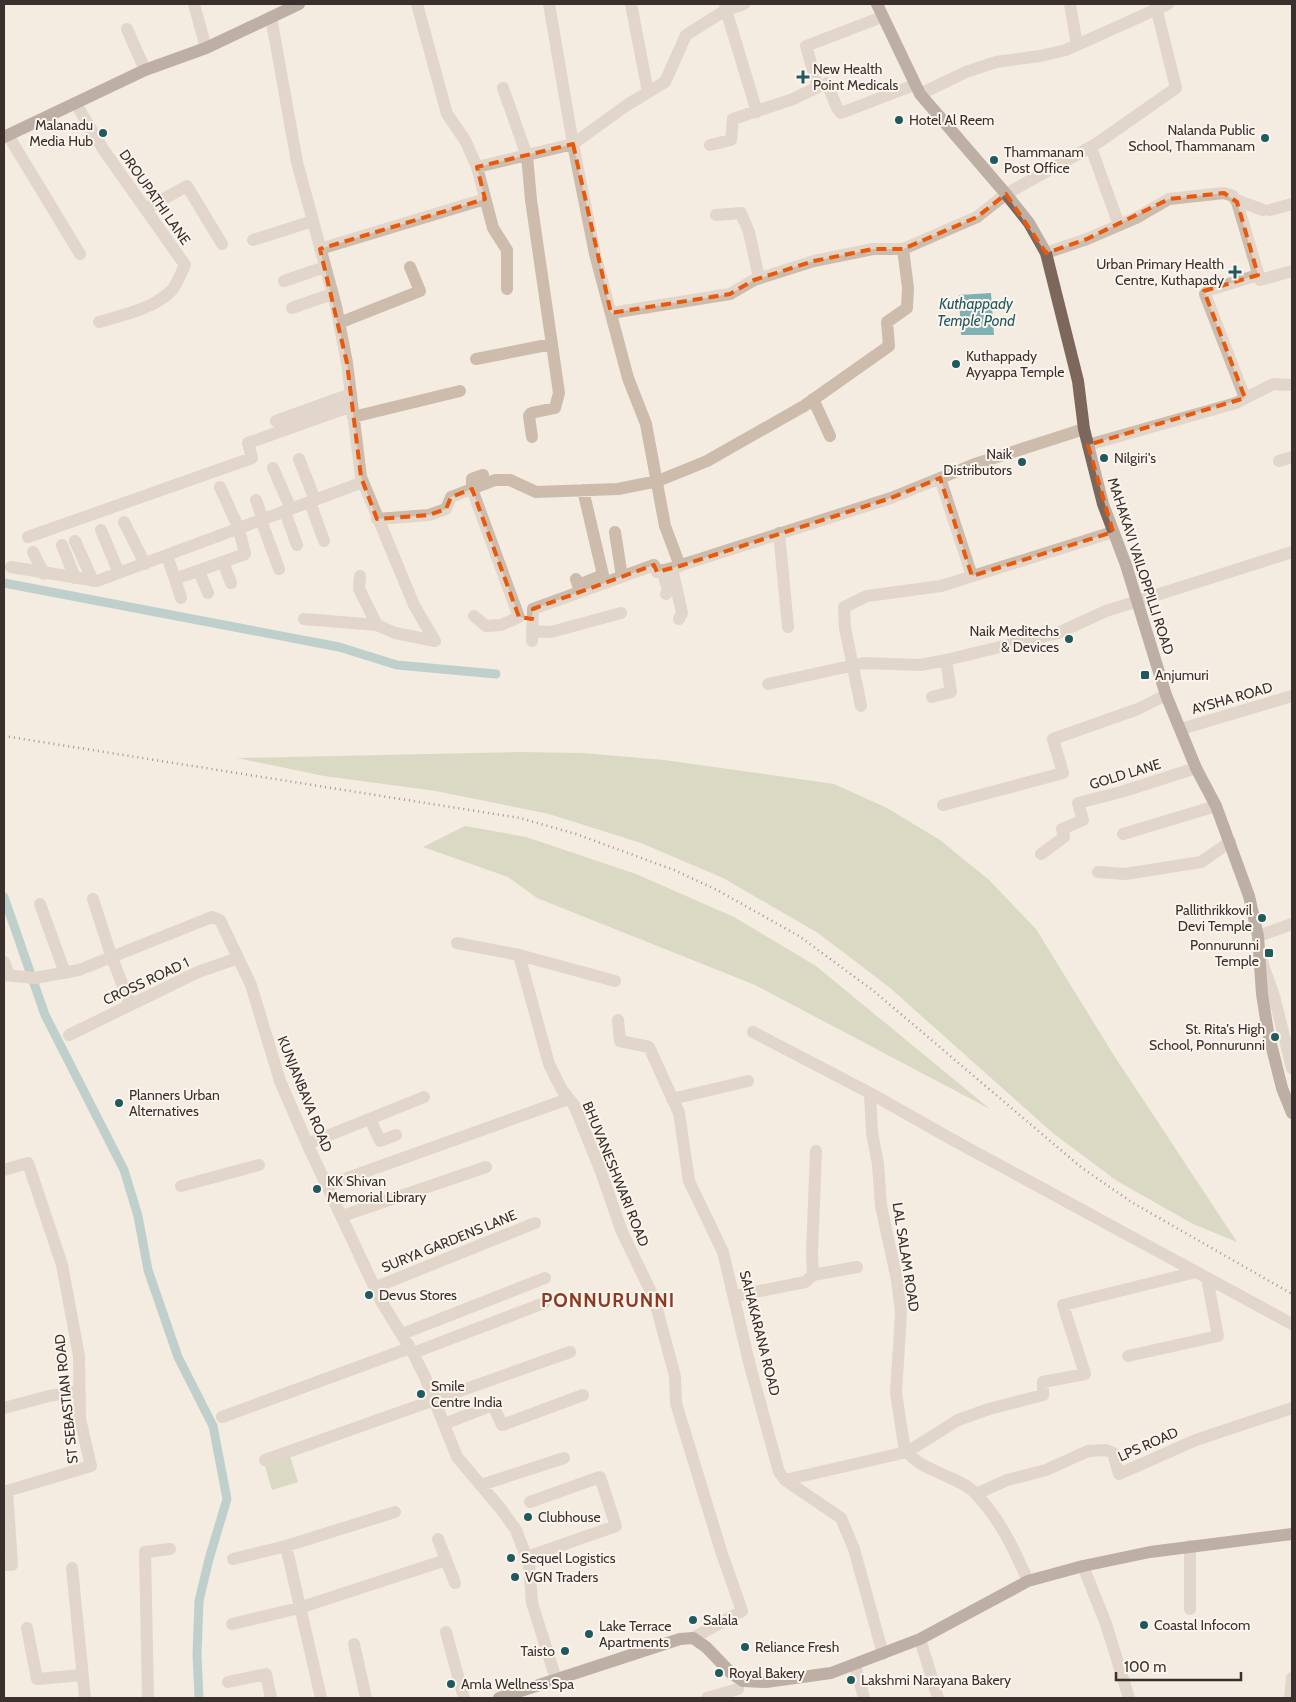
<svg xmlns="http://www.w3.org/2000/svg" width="1296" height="1702" font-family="Cabin,sans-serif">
	<rect width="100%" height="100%" fill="#f4ebe1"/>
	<path fill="#b8c4a0" d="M517,752L582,753L664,760L834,784L887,808L940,840L989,880L1036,929L1113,1054L1237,1242L1193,1224L1117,1181L1054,1134L889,987L818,933L723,878L641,843L549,814L436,791L324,776L237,758Z
		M465,826L526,837L636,874L734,917L816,966L990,1109L755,985L537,898L508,877L423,847Z
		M290,1456L298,1482L272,1490L264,1463Z"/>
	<path fill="#7fb0b2" d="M991,293L994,335H961L959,295Z"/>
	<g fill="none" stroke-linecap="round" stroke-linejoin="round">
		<path stroke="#7fb0b2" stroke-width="9" d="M4,583L339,647L397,665L496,674
			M4,897L45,1015L124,1170L138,1216L148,1270L178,1357L213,1426L227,1499L209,1559L199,1601L197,1655L199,1698"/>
		<path stroke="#cdbbac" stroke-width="12" d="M194,4L206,48
			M417,4L447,114L465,140L477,167L573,144L627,105L665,82L686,35L726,10L757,112
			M549,4L573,144L595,254L628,378L646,424L665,526L680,566
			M631,4L648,92
			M725,4L726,10L744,4
			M1070,4L1077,45
			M271,17L297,162L336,306L347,363L361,477L414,605L435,641
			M127,29L145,70
			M827,83L837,108L841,113L914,85
			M503,88L527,156L531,200L559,393L555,408L531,413L529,416L532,437
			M920,94L966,72L996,62L1040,56L1066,50L1168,4
			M76,104L103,149L185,265C181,273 177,284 172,290C154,309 122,315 99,322
			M8,135L80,254
			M710,145L731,140L733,119L793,99L818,87L806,46L882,17
			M1093,153L1119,225
			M477,167L493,228L507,250V289
			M1236,200L1263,210
			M147,208L187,186L222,244
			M1270,210L1292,204
			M716,215L741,213L749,232L759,278
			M253,240L313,221
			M320,249L485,199
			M1046,253L1087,239L1136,218L1169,199L1224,193L1233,196L1237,202L1260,280L1292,271
			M284,281L325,267
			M292,308L332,294
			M611,313L730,294L754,280L814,261L873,249H903
			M339,323L420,291L410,267
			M476,359L552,344
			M1245,398L1205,294L1209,290L1258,275
			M813,399L830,436
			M353,417L460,391
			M276,421L351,394
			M1088,445L1236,403L1273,384L1292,385
			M299,459L315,500
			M1279,461L1292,457
			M273,468L291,509
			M940,478L972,576
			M256,500L263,520
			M310,502L324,541
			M285,512L297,545
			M377,519L429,515L446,509L451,497L495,480H510L536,492L618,489L658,481L707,461L804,406L889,346L887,322L907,308L908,288L903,249L977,217L1006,194L1096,144L1176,88L1156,7
			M261,520L279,569
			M124,522L145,564
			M101,530L119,573
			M615,532L622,577
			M779,533L788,627
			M28,537L252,458L248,443L352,406
			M75,541L93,581
			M62,545L75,578
			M33,552L44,574
			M167,556L175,579L245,554L239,529L220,487
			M223,562L231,583
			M11,567L97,581L363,482
			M662,570L668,590L666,594
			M199,571L208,593
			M360,576L359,589L377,625
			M175,579L181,598
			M576,579L578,585L603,575L583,490
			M474,616L486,626L501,625L519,617L472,489V479L483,475
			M304,619L377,625L395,633L435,641
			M679,619L682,613L672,568L891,498L975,464L1084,429
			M532,631L551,632L621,613
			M532,641L533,609L654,565L657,572L672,568
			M768,684L864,663L920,665L946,660
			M932,697L951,692L946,660L1058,633L1106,611L1292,552
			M861,706L845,628L844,607L867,596L941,586L1113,532
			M1181,729L1292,696
			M943,805L1063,773L1053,739L1138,709L1166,695
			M1123,834L1216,806
			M1041,854L1064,837L1062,829L1083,820L1078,803L1121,792L1196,768
			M1098,872L1125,874L1201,862L1230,842
			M93,899L111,955L130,1004
			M40,904L65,973
			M1258,936L1292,924
			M457,943L519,955L615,981
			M519,955L549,1064L562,1090L574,1105L600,1169L622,1232L654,1298L675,1376L676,1403L721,1551L742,1611L693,1638
			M1261,959L1274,996L1292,1068
			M4,962L9,975
			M4,975L35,978L79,970L212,917L220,920L251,985L280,1081L310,1150L381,1301L413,1353L425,1377L457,1457L501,1509L516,1530L529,1564L532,1603L556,1679
			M618,1020L620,1041L649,1047L679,1113L689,1181L723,1252L750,1366L779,1472L785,1480L841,1518L854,1549L883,1654
			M753,1032L870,1093L953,1140L1292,1324
			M69,1035L198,972L238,958
			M870,1093L872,1133L878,1164L881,1206L897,1280L901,1313L896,1393L904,1445C913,1471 957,1474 975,1493C1000,1519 1014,1549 1028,1581
			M672,1099L748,1081
			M370,1119L380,1141L396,1135
			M307,1144L424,1097
			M4,1170L28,1163L62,1265L79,1356L80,1419L91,1466L7,1491L12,1565H4
			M328,1185L568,1099
			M181,1186L259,1165
			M342,1216L486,1167
			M813,1275L812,1253L816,1151
			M376,1287L535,1223
			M735,1296L805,1282L813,1275L857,1267
			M402,1334L545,1278
			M413,1353L544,1303
			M1128,1356L1218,1336L1207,1278
			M4,1408L49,1396L78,1391
			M222,1417L410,1348
			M444,1424L493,1405L502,1425L583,1395
			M265,1460L570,1352
			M785,1480L907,1452L958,1420L989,1409L1043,1395V1382L1085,1374L1063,1305L1196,1272
			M481,1485L564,1458
			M976,1494L1007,1480L1046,1470L1088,1451L1106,1450L1113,1453L1119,1474L1196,1440L1292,1408
			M438,1539L455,1583
			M286,1546L321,1698
			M527,1557L616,1526L600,1477L530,1502
			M233,1559L286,1546L395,1512
			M1083,1566L1106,1624L1129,1698
			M72,1568L85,1698
			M1190,1609V1546
			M232,1624L299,1608L446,1560
			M27,1628L37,1679L82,1675
			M446,1632L464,1698
			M920,1639L938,1698
			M354,1644L366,1698
			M855,1665L864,1698
			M228,1682L266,1674L271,1698
			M148,1698L145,1552L170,1549
			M707,1698L738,1689
			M1290,1698L1292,1678"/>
		<path stroke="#7d675c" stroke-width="12" d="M877,4L920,94L1006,194L1029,223L1046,253L1078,381L1084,429L1103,504L1126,565L1166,695L1196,768L1216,806L1249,896L1258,936L1262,994L1268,1032L1282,1088L1292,1113
			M4,137L145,70L206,48L299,4
			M499,1698L680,1639L693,1638L706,1647L731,1673L743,1681L766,1682L831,1673L920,1639L1028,1581L1083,1566L1150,1552L1292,1534"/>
		<path stroke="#3b302b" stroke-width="2.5" stroke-dasharray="1 4" stroke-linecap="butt" d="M4,736L520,818L576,834L674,870L717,890L799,936L875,992L1082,1168L1133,1203L1292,1294"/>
	</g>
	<path d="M0 0H1296V1702H0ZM573,144L611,313L730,294L754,280L814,261L873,249H903L977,217L1006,194L1046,253L1087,239L1169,199L1224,193L1237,202L1258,275L1204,291L1245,398L1088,445L1113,532L972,576L940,478L891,498L680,566L657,572L654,565L533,609L532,619L519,617L472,489L451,497L446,509L429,515L377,519L361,477L347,363L320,249L485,199L477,167Z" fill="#f4ebe1" fill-opacity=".55" fill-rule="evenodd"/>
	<path fill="none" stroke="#e8590c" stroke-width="4" stroke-dasharray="10 6" stroke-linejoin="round" d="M573,144L611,313L730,294L754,280L814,261L873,249H903L977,217L1006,194L1046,253L1087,239L1169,199L1224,193L1237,202L1258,275L1204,291L1245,398L1088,445L1113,532L972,576L940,478L891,498L680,566L657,572L654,565L533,609L532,619L519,617L472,489L451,497L446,509L429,515L377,519L361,477L347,363L320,249L485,199L477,167Z"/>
	<g fill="#1f5a5e" stroke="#fbf5ee" stroke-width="2">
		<path d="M800.5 69.5h5v5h5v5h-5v5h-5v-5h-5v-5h5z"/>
		<circle cx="899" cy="120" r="5"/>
		<circle cx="103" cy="133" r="5"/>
		<circle cx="1265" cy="138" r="5"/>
		<circle cx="994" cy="160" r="5"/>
		<path d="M1232.5 264.5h5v5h5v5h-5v5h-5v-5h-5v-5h5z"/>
		<circle cx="956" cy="364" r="5"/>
		<circle cx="1104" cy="458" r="5"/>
		<circle cx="1022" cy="462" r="5"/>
		<circle cx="1069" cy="639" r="5"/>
		<rect x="1140" y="670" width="10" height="10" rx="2.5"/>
		<circle cx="1262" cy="918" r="5"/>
		<rect x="1264" y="948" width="10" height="10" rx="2.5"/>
		<circle cx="1275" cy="1037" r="5"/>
		<circle cx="119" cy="1103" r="5"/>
		<circle cx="317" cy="1189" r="5"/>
		<circle cx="369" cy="1295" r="5"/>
		<circle cx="421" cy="1394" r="5"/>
		<circle cx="528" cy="1517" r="5"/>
		<circle cx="511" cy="1558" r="5"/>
		<circle cx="515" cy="1577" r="5"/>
		<circle cx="693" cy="1620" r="5"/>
		<circle cx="1144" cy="1625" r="5"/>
		<circle cx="589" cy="1634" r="5"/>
		<circle cx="745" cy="1647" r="5"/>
		<circle cx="565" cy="1651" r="5"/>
		<circle cx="719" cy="1673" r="5"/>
		<circle cx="851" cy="1680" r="5"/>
		<circle cx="451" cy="1684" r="5"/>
	</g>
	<g text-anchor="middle" stroke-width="4" stroke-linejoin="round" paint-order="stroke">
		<g font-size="14" fill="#3b302b" stroke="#fbf5ee" text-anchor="start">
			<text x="813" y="74">New Health<tspan x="813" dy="16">Point Medicals</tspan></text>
			<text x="909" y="125">Hotel Al Reem</text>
			<text x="93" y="130" text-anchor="end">Malanadu<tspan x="93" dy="16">Media Hub</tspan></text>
			<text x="1255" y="135" text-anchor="end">Nalanda Public<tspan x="1255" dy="16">School, Thammanam</tspan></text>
			<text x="1004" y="157">Thammanam<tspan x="1004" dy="16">Post Office</tspan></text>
			<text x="1224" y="269" text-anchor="end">Urban Primary Health<tspan x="1224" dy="16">Centre, Kuthapady</tspan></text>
			<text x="966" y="361">Kuthappady<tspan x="966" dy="16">Ayyappa Temple</tspan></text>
			<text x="1012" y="459" text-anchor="end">Naik<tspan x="1012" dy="16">Distributors</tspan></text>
			<text x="1114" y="463">Nilgiri's</text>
			<text x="1059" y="636" text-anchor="end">Naik Meditechs<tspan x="1059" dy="16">&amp; Devices</tspan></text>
			<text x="1155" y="680">Anjumuri</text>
			<text x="1252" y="915" text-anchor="end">Pallithrikkovil<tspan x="1252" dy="16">Devi Temple</tspan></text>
			<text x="1259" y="950" text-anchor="end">Ponnurunni<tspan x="1259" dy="16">Temple</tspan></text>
			<text x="1265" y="1034" text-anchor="end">St. Rita's High<tspan x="1265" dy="16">School, Ponnurunni</tspan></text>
			<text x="129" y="1100">Planners Urban<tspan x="129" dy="16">Alternatives</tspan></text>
			<text x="327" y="1186">KK Shivan<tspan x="327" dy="16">Memorial Library</tspan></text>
			<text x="379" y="1300">Devus Stores</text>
			<text x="431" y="1391">Smile<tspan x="431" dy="16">Centre India</tspan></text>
			<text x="538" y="1522">Clubhouse</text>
			<text x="521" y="1563">Sequel Logistics</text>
			<text x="525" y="1582">VGN Traders</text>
			<text x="703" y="1625">Salala</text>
			<text x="1154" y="1630">Coastal Infocom</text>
			<text x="599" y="1631">Lake Terrace<tspan x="599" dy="16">Apartments</tspan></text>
			<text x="755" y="1652">Reliance Fresh</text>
			<text x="555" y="1656" text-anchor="end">Taisto</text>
			<text x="729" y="1678">Royal Bakery</text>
			<text x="861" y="1685">Lakshmi Narayana Bakery</text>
			<text x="461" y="1689">Amla Wellness Spa</text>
		</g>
		<g font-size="14" fill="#3b302b" stroke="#fbf5ee">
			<text transform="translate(155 197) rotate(55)" y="5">DROUPATHI LANE</text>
			<text transform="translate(1141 566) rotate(72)" y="5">MAHAKAVI VAILOPPILLI ROAD</text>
			<text transform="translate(1232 698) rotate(-16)" y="5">AYSHA ROAD</text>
			<text transform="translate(1125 774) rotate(-17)" y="5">GOLD LANE</text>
			<text transform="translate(146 981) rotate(-25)" y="5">CROSS ROAD 1</text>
			<text transform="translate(305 1094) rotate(68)" y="5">KUNJANBAVA ROAD</text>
			<text transform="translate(616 1174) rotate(68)" y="5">BHUVANESHWARI ROAD</text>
			<text transform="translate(449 1241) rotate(-22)" y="5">SURYA GARDENS LANE</text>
			<text transform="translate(906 1257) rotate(81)" y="5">LAL SALAM ROAD</text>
			<text transform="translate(760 1333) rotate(76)" y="5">SAHAKARANA ROAD</text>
			<text transform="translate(66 1399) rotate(-96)" y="5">ST SEBASTIAN ROAD</text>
			<text transform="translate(1148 1444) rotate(-24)" y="5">LPS ROAD</text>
		</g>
		<g font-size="15" font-style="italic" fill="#1f5a5e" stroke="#fbf5ee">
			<text x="976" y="309">Kuthappady<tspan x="976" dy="17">Temple Pond</tspan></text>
		</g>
		<g font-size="19" font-weight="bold" letter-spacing="1" fill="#8c3b22" stroke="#fbf5ee">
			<text x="608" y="1307">PONNURUNNI</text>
		</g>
	</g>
	<rect width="1296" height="1702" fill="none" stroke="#3b302b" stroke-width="10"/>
	<path d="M1116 1672v8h125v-8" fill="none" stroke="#3b302b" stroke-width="2.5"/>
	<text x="1124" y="1672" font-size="15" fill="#3b302b" stroke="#fbf5ee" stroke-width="4" paint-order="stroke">100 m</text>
</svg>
